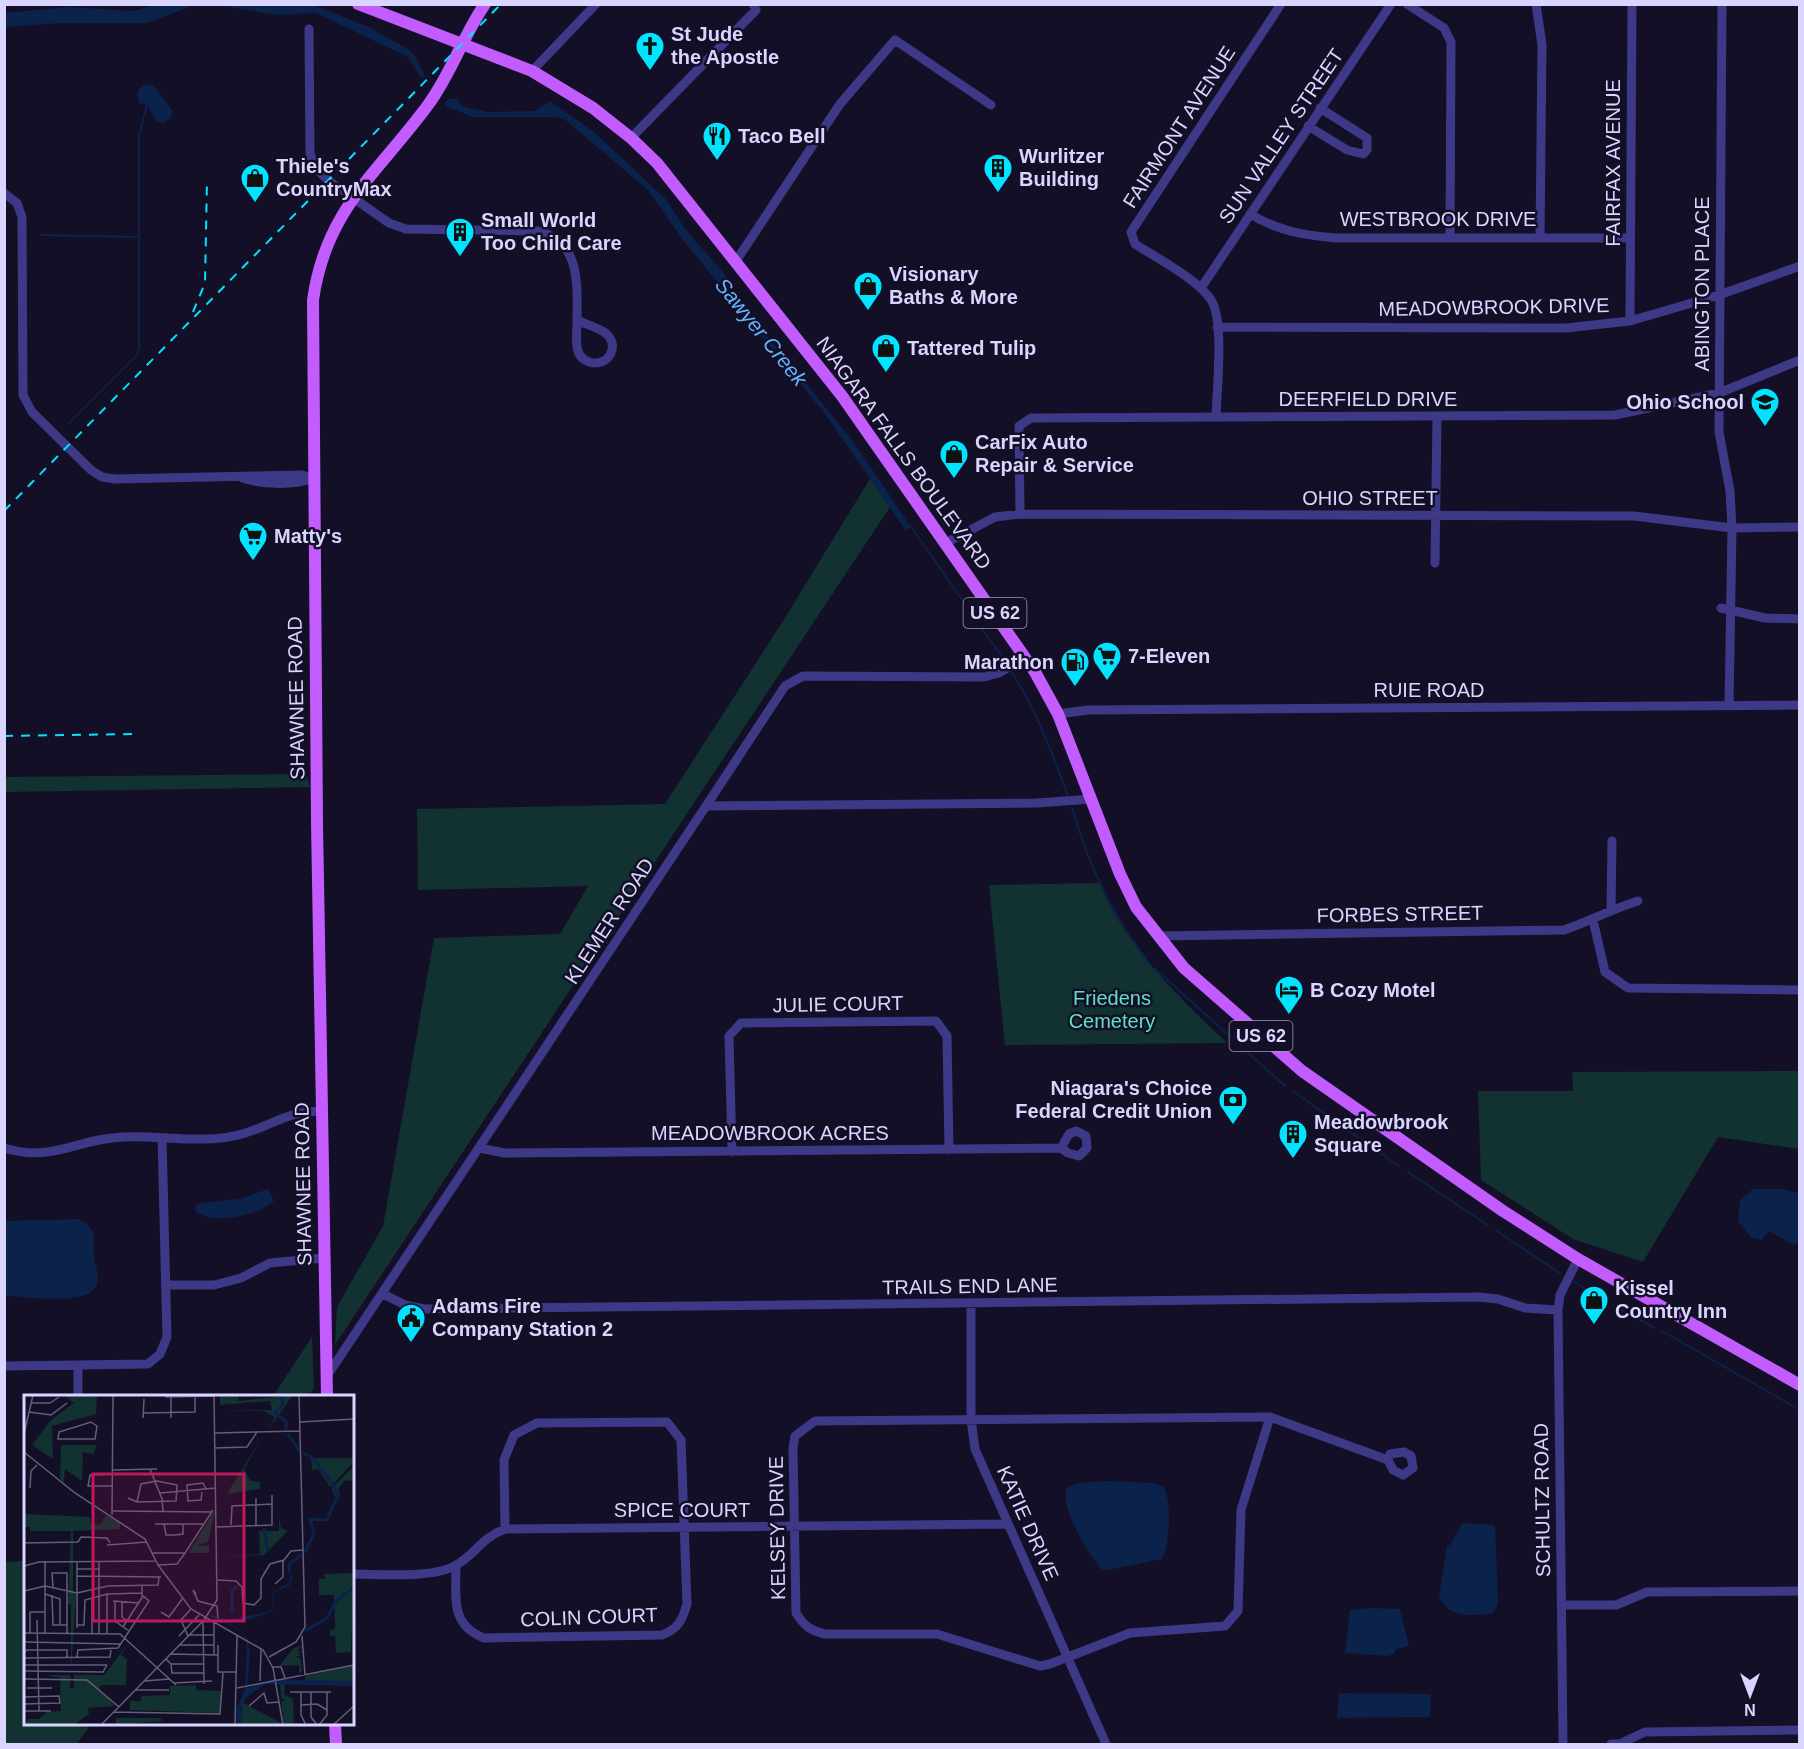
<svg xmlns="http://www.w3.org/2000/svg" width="1804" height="1749" font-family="Helvetica,sans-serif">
	<rect width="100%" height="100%" fill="#130f27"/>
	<path fill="#123131" d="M871,477L890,507L335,1345L337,1307L383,1226L434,938L560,934L588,886L418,890L417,809L665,804L783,621Z
		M306,774L310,787L5,792V777Z
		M1099,883C1128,949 1176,994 1227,1043L1005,1045L989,885Z
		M1799,1071V1149L1718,1137L1643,1262L1573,1239L1481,1180L1478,1091H1573L1572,1072Z
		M312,1337L314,1388L309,1396H273Z
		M25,1561L26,1724H91L77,1744H5V1562Z"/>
	<path fill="#0b224a" d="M158,4L194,5L148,23H62L5,27V13L69,7L133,11Z
		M219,5L316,6L369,27L408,49L416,57L425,76L422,79L408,57L316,13L275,15Z
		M146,84L154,86L173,111L171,118L163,123L156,121L147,105L139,103C136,93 137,89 146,84Z
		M449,99H457L462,106L487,112L535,111L550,101L594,132L665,198L686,230L723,272L754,320L853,441L911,527L906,531L825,414L683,240L648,190L564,119L555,117H473L445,106V102Z
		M268,1189L274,1201C259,1215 213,1226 195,1211L197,1204L243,1198Z
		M1753,1189H1781L1799,1193V1242L1794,1245L1769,1231L1762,1240L1751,1238L1738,1221L1740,1200Z
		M79,1219C101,1233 92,1236 94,1257C95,1267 100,1275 97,1285C88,1307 25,1296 5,1296V1221Z
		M1106,1481L1153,1483L1163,1486C1172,1500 1170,1545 1162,1559L1108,1570L1101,1569C1088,1553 1059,1508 1067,1487L1078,1483Z
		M1462,1523L1495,1525L1498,1604L1493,1613C1471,1616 1450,1619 1439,1597L1447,1546L1450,1545Z
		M1369,1608L1400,1609L1409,1646L1396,1649L1394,1654L1387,1656L1345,1653L1350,1610Z
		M1339,1693L1431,1694L1430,1717L1339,1718L1337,1717Z"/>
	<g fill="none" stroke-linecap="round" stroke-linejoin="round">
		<path stroke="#0b224a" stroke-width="2" d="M41,235L139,237
			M69,423L137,355L139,348V135L147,105
			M910,525L1006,663
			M1011,671C1036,710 1052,752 1068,796
			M1072,808C1088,863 1114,919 1150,964
			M1155,969L1285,1086
			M1294,1092L1399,1166
			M1408,1172L1488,1225
			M1497,1231L1560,1273
			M1574,1282L1606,1302
			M1614,1306L1655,1328
			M1662,1331L1800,1410"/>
		<path stroke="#3d3987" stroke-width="9" d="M1407,4L1444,28L1451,42L1450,237
			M1536,4L1542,45L1540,238
			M1722,4L1719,432L1730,491L1732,528L1729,706
			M309,29L310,153L314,167L329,181L389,223L406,229L537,231C582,241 577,286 577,323C577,331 575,342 578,351C583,367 608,367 612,350C616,330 590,327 577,320
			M532,71L596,4
			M1308,126L1347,150L1363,154L1367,150V138L1320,108
			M631,138L756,10L753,4
			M4,193L17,203L22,217L23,395L32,412L91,470L102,477L115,479L302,475L313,478
			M1250,214C1278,231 1303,235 1335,238H1630
			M736,261L840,104L895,40L991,105
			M1201,288L1391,4
			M1630,321L1632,4
			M1217,327L1566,328L1630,321L1719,295L1800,266
			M1216,417C1217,389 1223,330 1214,306C1207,284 1155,257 1135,244L1131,232L1281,4
			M243,478C262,485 293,485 312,479
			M1020,514L1019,426L1031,418L1615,415L1719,393L1800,360
			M946,543L995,517L1020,514L1634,516L1732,528L1800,527
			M1435,563L1437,417
			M1721,608L1765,618L1800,619
			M1058,714L1088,710L1800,705
			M706,806L785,686L803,676L984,677L999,673L1026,657
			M1611,909L1612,841
			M1593,920L1605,972L1628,988L1800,990
			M1157,936L1564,930C1590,921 1612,909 1638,901
			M4,1148C43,1160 64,1147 99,1140C146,1130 196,1147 242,1134C274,1125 284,1112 321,1111
			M480,1148L504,1153L1061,1148L1068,1153L1079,1156L1087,1148L1086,1136L1076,1131L1069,1134L1061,1148
			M732,1152L729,1036L741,1023L936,1021L947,1036L949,1150
			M166,1285H214L241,1278L270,1263L324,1258
			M383,1294L405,1305L424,1309L1479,1297L1498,1299L1525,1308L1558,1310
			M971,1304V1419L975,1449L1106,1744
			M78,1365V1396
			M4,1366L148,1364L160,1354L167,1337L162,1138
			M327,1376L706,806L1037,803L1092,799
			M1270,1417L1241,1510L1238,1611L1225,1626L1130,1633L1050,1664L1040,1666L937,1634H825C811,1631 804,1626 796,1613L793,1448L795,1436L815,1421L1270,1417L1388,1460L1393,1470L1403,1475L1413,1468L1411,1456L1404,1452L1390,1454L1388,1460
			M456,1566C456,1597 450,1625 484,1638L662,1635C678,1629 682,1621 687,1604L681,1440L667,1422L537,1423L514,1435L504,1460L505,1529
			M352,1574C380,1574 433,1579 456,1565C475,1555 481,1538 505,1529L1006,1524
			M1562,1605H1616L1647,1592L1800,1591
			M1563,1744L1558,1310L1560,1295L1578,1259
			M1611,1744H1619L1645,1732L1800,1730"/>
		<path stroke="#c35cff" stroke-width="12" d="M358,4L532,71L593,108L631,138L657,163L842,396L1035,672L1058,714L1120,874L1136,907L1184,968L1302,1071L1503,1211L1578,1259L1800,1385
			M327,1396L317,824L313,300C326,209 377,174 428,105C451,74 463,36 485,4
			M335,1724L336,1744"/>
		<path stroke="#01e4ff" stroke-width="2" stroke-dasharray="9 8" stroke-linecap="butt" d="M193,312L205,283L207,180
			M4,511L501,4
			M4,736L137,734"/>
	</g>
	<defs>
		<g id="church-pin" transform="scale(1.5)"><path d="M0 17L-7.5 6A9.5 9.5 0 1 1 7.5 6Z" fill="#01e4ff" stroke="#130f27"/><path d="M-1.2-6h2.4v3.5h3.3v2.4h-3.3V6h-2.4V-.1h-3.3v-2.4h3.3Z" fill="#111"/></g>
		<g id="restaurant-pin" transform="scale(1.5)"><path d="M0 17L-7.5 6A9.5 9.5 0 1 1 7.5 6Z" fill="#01e4ff" stroke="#130f27"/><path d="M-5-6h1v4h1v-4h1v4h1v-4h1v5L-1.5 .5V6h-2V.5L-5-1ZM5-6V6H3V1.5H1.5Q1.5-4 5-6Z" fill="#111"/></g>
		<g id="building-pin" transform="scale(1.5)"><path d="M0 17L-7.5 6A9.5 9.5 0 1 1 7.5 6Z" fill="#01e4ff" stroke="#130f27"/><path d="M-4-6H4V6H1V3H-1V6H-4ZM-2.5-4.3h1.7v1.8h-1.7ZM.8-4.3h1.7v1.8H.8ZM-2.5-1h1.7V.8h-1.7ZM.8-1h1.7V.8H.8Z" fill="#111"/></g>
		<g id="shop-pin" transform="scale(1.5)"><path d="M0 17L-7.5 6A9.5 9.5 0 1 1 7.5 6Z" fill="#01e4ff" stroke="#130f27"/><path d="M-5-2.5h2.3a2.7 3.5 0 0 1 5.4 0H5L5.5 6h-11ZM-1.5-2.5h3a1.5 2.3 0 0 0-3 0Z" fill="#111"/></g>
		<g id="school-pin" transform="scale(1.5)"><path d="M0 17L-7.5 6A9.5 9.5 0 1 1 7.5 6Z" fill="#01e4ff" stroke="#130f27"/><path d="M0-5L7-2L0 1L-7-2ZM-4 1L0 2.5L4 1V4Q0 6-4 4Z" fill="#111"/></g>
		<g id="supermarket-pin" transform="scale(1.5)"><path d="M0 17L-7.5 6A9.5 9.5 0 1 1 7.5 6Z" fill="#01e4ff" stroke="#130f27"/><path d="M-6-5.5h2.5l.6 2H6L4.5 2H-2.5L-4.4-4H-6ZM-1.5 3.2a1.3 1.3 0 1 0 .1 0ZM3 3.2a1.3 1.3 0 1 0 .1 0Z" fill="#111"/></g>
		<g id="fuel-pin" transform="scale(1.5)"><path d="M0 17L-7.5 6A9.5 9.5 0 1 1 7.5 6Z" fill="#01e4ff" stroke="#130f27"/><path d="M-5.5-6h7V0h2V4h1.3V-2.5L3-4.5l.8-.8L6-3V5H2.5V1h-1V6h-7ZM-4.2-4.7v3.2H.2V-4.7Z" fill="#111"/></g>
		<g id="hotel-pin" transform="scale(1.5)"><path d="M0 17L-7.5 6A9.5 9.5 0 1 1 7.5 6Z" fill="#01e4ff" stroke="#130f27"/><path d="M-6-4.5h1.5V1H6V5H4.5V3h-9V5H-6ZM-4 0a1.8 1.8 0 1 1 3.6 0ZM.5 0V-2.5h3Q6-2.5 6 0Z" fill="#111"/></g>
		<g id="bank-pin" transform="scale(1.5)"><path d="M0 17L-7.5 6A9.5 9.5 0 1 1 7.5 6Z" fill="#01e4ff" stroke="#130f27"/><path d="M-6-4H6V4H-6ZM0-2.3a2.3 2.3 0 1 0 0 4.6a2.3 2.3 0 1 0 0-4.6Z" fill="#111"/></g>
		<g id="civic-pin" transform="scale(1.5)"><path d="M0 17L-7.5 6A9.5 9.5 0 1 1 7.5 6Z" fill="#01e4ff" stroke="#130f27"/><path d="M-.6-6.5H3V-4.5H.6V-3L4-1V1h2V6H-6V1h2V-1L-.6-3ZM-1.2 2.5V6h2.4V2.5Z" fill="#111"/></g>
	</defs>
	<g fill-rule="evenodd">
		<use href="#church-pin" x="650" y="46"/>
		<use href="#restaurant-pin" x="717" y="136"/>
		<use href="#building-pin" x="998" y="168"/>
		<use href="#shop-pin" x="255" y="178"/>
		<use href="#building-pin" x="460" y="232"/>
		<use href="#shop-pin" x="868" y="286"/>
		<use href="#shop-pin" x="886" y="348"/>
		<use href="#school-pin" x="1765" y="402"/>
		<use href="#shop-pin" x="954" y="454"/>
		<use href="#supermarket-pin" x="253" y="536"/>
		<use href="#supermarket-pin" x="1107" y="656"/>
		<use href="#fuel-pin" x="1075" y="662"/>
		<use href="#hotel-pin" x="1289" y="990"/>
		<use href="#bank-pin" x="1233" y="1100"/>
		<use href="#building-pin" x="1293" y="1134"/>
		<use href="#shop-pin" x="1594" y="1300"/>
		<use href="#civic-pin" x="411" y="1318"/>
	</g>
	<g text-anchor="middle" stroke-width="5" stroke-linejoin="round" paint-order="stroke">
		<g fill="#130f27" stroke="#9e9abe" stroke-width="1.5">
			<rect x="963.5" y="598" width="63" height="30" rx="4.5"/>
			<rect x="1229.5" y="1021" width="63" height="30" rx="4.5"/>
		</g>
		<g font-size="18" font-weight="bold" fill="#dad5ff">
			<text x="995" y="619">US 62</text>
			<text x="1261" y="1042">US 62</text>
		</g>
		<g font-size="20" font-weight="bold" fill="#dad5ff" stroke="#130f27" text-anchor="start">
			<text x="671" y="41">St Jude<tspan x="671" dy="23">the Apostle</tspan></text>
			<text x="738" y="143">Taco Bell</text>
			<text x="1019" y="163">Wurlitzer<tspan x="1019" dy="23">Building</tspan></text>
			<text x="276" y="173">Thiele's<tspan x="276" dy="23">CountryMax</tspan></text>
			<text x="481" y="227">Small World<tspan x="481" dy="23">Too Child Care</tspan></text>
			<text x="889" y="281">Visionary<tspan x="889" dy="23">Baths &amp; More</tspan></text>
			<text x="907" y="355">Tattered Tulip</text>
			<text x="1744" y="409" text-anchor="end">Ohio School</text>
			<text x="975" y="449">CarFix Auto<tspan x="975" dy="23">Repair &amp; Service</tspan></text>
			<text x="274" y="543">Matty's</text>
			<text x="1128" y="663">7-Eleven</text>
			<text x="1054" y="669" text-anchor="end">Marathon</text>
			<text x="1310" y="997">B Cozy Motel</text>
			<text x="1212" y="1095" text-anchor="end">Niagara's Choice<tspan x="1212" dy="23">Federal Credit Union</tspan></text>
			<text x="1314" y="1129">Meadowbrook<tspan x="1314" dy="23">Square</tspan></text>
			<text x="1615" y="1295">Kissel<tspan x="1615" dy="23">Country Inn</tspan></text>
			<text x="432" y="1313">Adams Fire<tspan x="432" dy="23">Company Station 2</tspan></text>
		</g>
		<g font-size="20" fill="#dad5ff" stroke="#130f27">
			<text transform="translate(1179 127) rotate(-57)" y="7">FAIRMONT AVENUE</text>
			<text transform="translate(1281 136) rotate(-56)" y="7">SUN VALLEY STREET</text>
			<text transform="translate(1613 163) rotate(-90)" y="7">FAIRFAX AVENUE</text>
			<text x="1438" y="226">WESTBROOK DRIVE</text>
			<text transform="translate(1702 284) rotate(-90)" y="7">ABINGTON PLACE</text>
			<text transform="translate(1494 307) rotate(-1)" y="7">MEADOWBROOK DRIVE</text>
			<text x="1368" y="406">DEERFIELD DRIVE</text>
			<text transform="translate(904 453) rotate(54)" y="7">NIAGARA FALLS BOULEVARD</text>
			<text x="1370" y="505">OHIO STREET</text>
			<text x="1429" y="697">RUIE ROAD</text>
			<text transform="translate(296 698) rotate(-91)" y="7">SHAWNEE ROAD</text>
			<text transform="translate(1400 914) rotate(-1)" y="7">FORBES STREET</text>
			<text transform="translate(609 921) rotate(-57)" y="7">KLEMER ROAD</text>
			<text transform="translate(838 1004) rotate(-1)" y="7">JULIE COURT</text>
			<text x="770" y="1140">MEADOWBROOK ACRES</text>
			<text transform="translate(303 1184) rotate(-91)" y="7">SHAWNEE ROAD</text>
			<text transform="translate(970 1286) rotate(-1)" y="7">TRAILS END LANE</text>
			<text transform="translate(1542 1500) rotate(-91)" y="7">SCHULTZ ROAD</text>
			<text x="682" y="1517">SPICE COURT</text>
			<text transform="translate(1028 1523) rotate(66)" y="7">KATIE DRIVE</text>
			<text transform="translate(777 1528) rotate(-91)" y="7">KELSEY DRIVE</text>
			<text transform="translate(589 1617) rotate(-2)" y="7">COLIN COURT</text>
		</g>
		<g font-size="20" fill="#5ee2c2" stroke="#130f27">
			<text x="1112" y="1005">Friedens<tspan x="1112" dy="23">Cemetery</tspan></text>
		</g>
		<g font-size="21" font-style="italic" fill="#63b6ff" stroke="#130f27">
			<text transform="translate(761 332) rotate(51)" y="7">Sawyer Creek</text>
		</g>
	</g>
	<g transform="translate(24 1395)">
		<rect width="330" height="330" fill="#130f27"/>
		<path d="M40,0H73L72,19L28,31L29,64L8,50L27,25L50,8ZM196,0H214L215,6L269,0L243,36L251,22L240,16H197L248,15L246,6L196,10ZM241,38L220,74L227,86L236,87V94L203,99L194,113ZM37,50H73L69,59L59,57L58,86L41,74L40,88L36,84ZM278,57L290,63H330V67L306,92L294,74L288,75L287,62ZM330,71V85L320,86L314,94L316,102L310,101L308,93ZM192,113L184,147L171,151H185V158H164L147,186ZM0,119L66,122L67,129L76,130L82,120L96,127V134L49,136V198L52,199L46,293H50V280H80L106,246L97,260L103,264L102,290H78L75,293L91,311L64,313L65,319L50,330H0L4,324H15L23,317L37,316L36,283L21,280H47V209H44L47,136H6V132H0ZM255,121L257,133L264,136L240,160L194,161L236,159L235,136H255ZM330,178L327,257L312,258L311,241H306V235L311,234L310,200H295V184H301L300,179ZM280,250L273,256H280L274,258L277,261H272L277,264L278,277L275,278V270L255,271L270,253ZM330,270V286L281,287V281ZM256,289L261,290L260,299L269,304L270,330H260L257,307L261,305L257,303ZM172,290V295L198,296L196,318L106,315V306H117V301L146,300V291ZM218,307L257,328V330H217ZM92,323H136L139,326L92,330Z" fill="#123131"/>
		<path d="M265,175L268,183L267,187L265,191L249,198L250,213L247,217L227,224L204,227L221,239L224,247L226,258L223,293L248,284L330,286V291L241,289L223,302L217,311V330H213L212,315L221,294L223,249L220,239L202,227L194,225L189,223L186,221L184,219L203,225L244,217L249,213L248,198L266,187Z" fill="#0b224a"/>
		<path fill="none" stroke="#0b224a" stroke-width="3" d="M257,0L259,9L251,18L262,26V35M264,39L275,56M279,58L288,62L311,92L313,102L303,125L286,124L290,139L281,157M240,133L244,156M265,176V169L277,160M208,217V196L214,190M281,236L303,223L313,205L330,192"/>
		<path fill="none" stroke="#635e7d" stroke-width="1.5" d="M141,2L190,1M7,8H26L35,2M5,17L27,20L43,8M119,18L171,17V2M119,23L120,4M147,23V2M67,27L73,31L71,44H34L35,37ZM276,27L330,24M191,38L276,36M0,39L9,0M191,53L223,52L233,37M0,57L51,98L121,144L134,170L167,214L239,255L249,273L259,330M126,74L138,104L139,116M89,75L133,74M89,79L66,80L64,91H89M6,93L7,76L13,70M178,97L177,105L164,106L163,90L179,88L182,94M136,98L192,93M104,103L113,107L152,106L153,90L133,86L117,89L113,107M232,103V130M89,116L188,117M88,120L89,0M131,129H180M140,129L142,140H151L159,139V129M207,130L208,111L248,109M193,132L248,130V100M0,148L54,147L57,142L83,143L86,148M83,150L123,147M128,158H161L189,115M75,166V238M134,170L153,169L161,158M0,171L15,167L131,166M53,174H76M53,181L137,182M237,184L246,169L260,165L267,156L279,155M194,185L212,186L218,192L219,208L230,210L237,203V184M251,189L259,182V165M29,192L28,178H43V238M0,196L21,191L53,198L84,191L134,190L135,182M21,199L36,204V230M172,199L169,195L174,206L193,211L194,223M28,200L29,230H43M89,206L115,208M91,206V226L105,236M98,206V222L103,226M137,217L145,222L158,204M13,225L15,316M179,226L180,289M190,226V259M53,230H60L61,205L83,199L118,198M99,232L119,201M53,233V167M0,238L96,239L152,290M6,238V217H21M21,238V166M68,238V204M83,238V199M165,240H190M155,241L175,220M164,241L157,225L167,214M278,241L281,280M0,247L97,249M156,250H190M194,250V277H213M0,259L1,263L86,262L87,255M0,259L2,255H43V263M146,259L194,260M53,262L54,255L94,253L125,206L118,200V191M245,262L272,247L281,232L275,0M142,264L147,269H180M147,269L148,278H180M0,270H83M249,272H257L261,283M0,276L79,277L83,270M0,284L63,285L95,312M120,286L146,284M236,286L237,254M150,288L188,286M3,293H28M213,293L330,270M112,295H145M266,297H307M277,297V320L282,330M287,297V322L293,330M0,302L35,301L36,308L0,309M277,310L293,309L303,315M225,311L240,298L243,308L255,307M0,316H27M90,317L196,319L199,278M77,330L179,226L193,205L190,0M211,330L213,240M295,330L303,320V297M309,330L330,311"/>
		<path fill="#c2185b" fill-opacity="0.15" stroke="#c2185b" stroke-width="3" d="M69,79H220V226H69Z"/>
		<rect width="330" height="330" fill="none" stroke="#dad5ff" stroke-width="3"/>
	</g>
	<rect width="1804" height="1749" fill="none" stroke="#dad5ff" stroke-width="12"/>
	<g transform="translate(1750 1695) rotate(180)" stroke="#130f27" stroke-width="4.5" paint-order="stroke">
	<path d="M0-4.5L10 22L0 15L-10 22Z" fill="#dad5ff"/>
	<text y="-9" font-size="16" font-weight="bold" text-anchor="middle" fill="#dad5ff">N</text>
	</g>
</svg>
